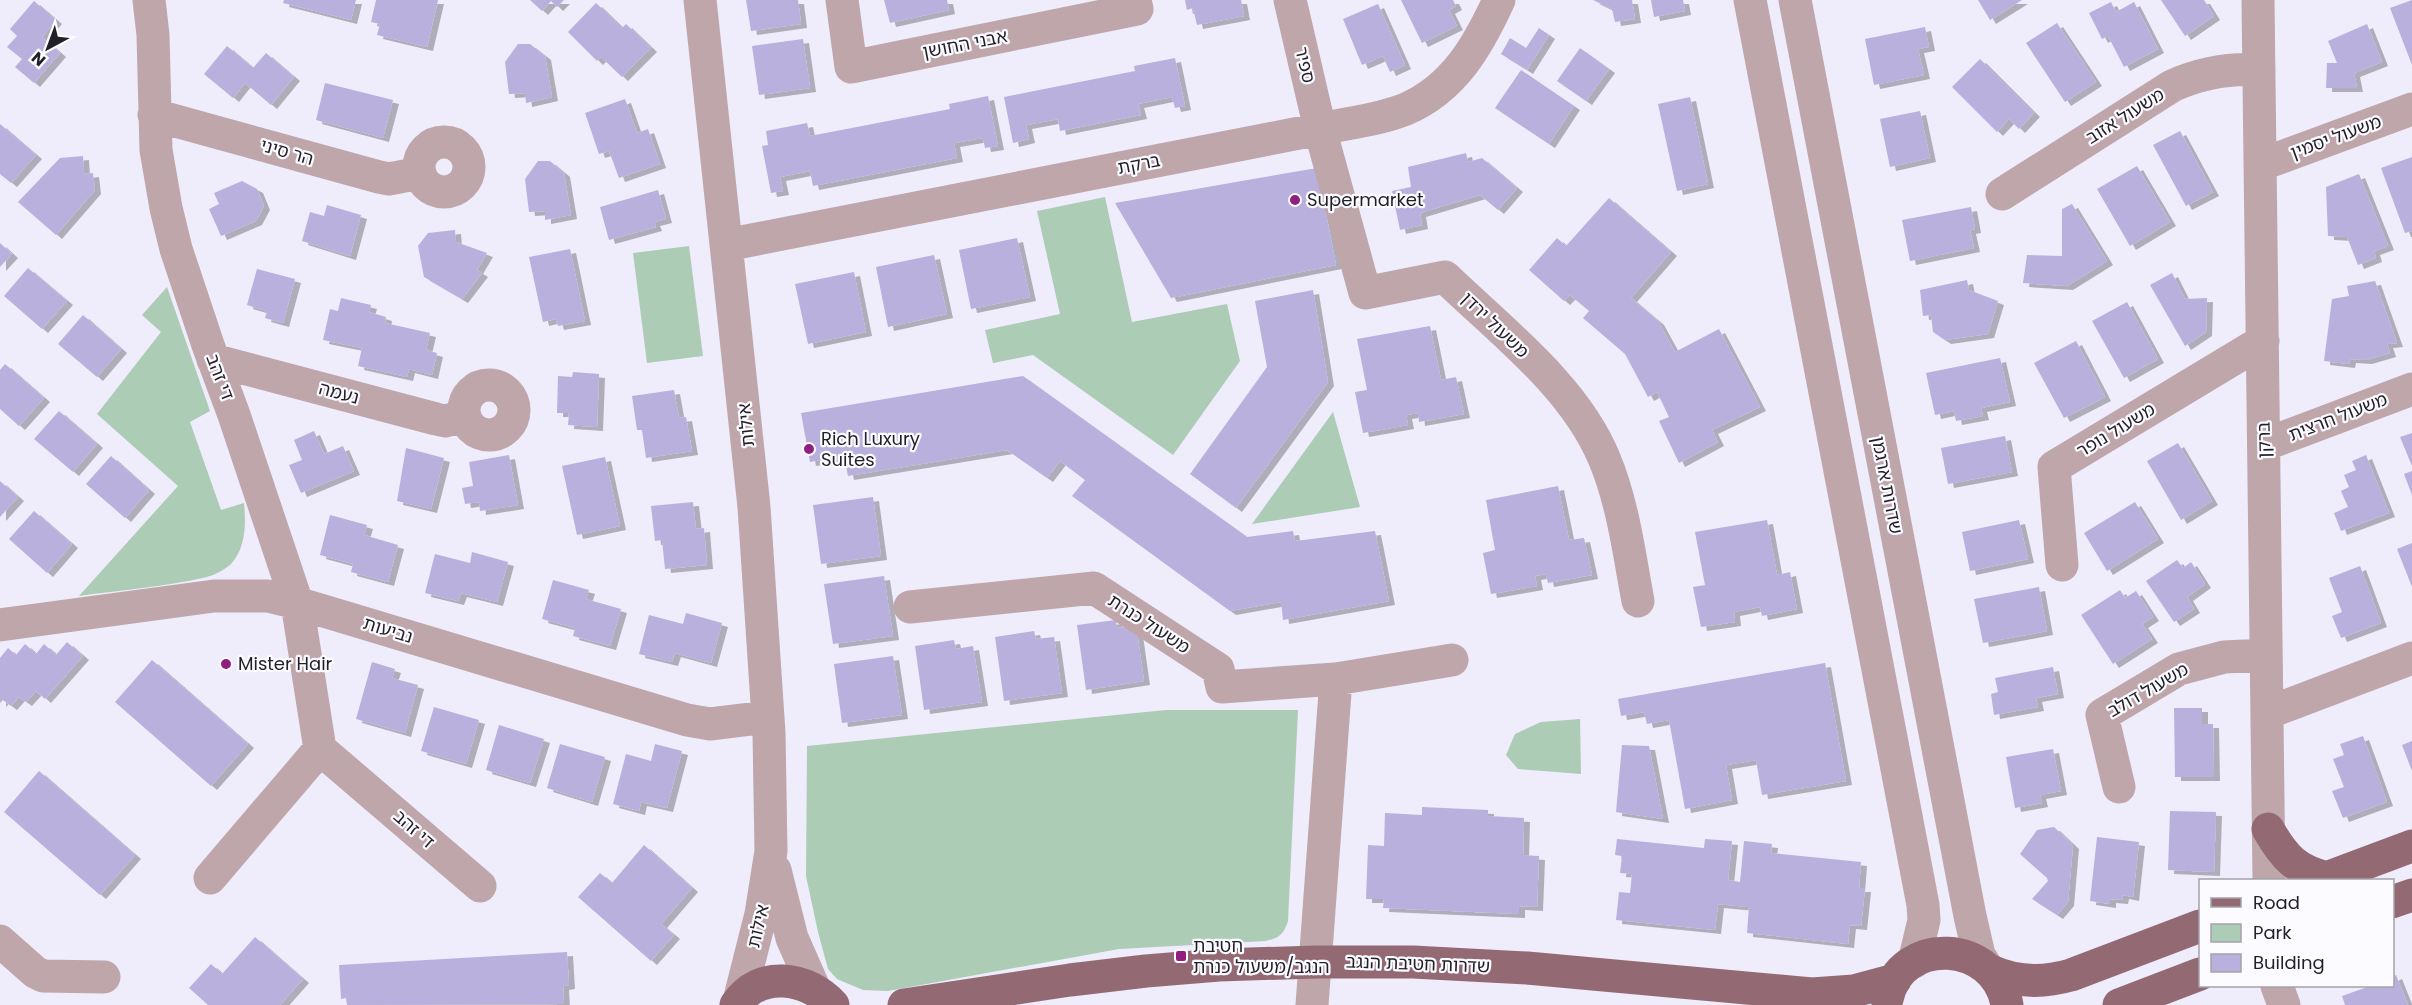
<svg xmlns="http://www.w3.org/2000/svg" width="2412" height="1005" font-family="Poppins,'Noto Sans Hebrew',sans-serif">
	<defs>
		<filter id="shadow"><feDropShadow dx="6" dy="4" stdDeviation="0" flood-color="#0004"/></filter>
	</defs>
	<rect width="100%" height="100%" fill="#efecfc"/>
	<path fill="#acccb5" d="M1105,197L1132,322L1227,304L1240,361L1173,455L1033,355L993,363L985,330L1060,314L1037,211Z
		M689,246L703,356L647,363L633,253Z
		M167,287L210,411L190,422L221,510L244,503C246,523 246,548 231,564C224,570 215,575 207,577C165,587 121,590 79,596L178,486L97,414L161,332L142,315Z
		M1333,412L1360,507L1252,524Z
		M1166,710H1298L1288,921C1284,934 1279,938 1266,941L1119,949L888,991L863,990L837,979L828,969L818,932L806,876L807,746Z
		M1580,719L1581,774L1518,769L1506,755L1515,734L1541,722Z"/>
	<path fill="#bab0dd" filter="url(#shadow)" d="M284,0H356L351,20L283,3Z
		M376,0H438L427,47L377,35L380,24L371,22Z
		M530,0H564L557,7L551,1L542,11Z
		M746,0H798L801,24L751,31Z
		M884,0H947L949,10L890,23Z
		M1185,0H1241L1244,16L1197,25L1193,8L1187,10Z
		M1401,0H1453L1456,6L1449,10L1457,26L1422,43Z
		M1593,0H1632L1635,19L1615,22L1612,9Z
		M1651,0H1683L1685,11L1654,17Z
		M1978,0H2022L1990,20Z
		M2161,0H2204L2214,16L2185,36Z
		M2412,0V65L2390,8Z
		M34,1L56,20L42,37L60,53L34,83L15,67L22,59L7,47L17,36L10,29Z
		M2111,2L2116,12L2134,2L2158,49L2124,67L2108,36L2102,39L2089,13Z
		M596,3L622,28L626,24L651,48L622,77L601,57L597,61L568,32Z
		M1378,4L1405,65L1390,72L1383,56L1362,65L1343,19Z
		M2057,23L2096,82L2065,102L2026,43Z
		M2367,24L2382,62L2354,73L2357,88H2326L2327,63H2337L2328,41Z
		M1925,27L1929,47L1918,49L1924,75L1874,85L1865,39Z
		M1539,28L1549,35L1527,70L1501,54L1510,38L1526,48Z
		M803,39L810,88L759,95L752,46Z
		M518,44H530L545,56L552,97L526,103L525,93L509,94L505,62Z
		M227,46L253,68L266,53L294,77L271,105L245,83L233,98L204,74Z
		M1580,48L1609,69L1586,101L1557,81Z
		M1175,58L1185,106L1175,108L1172,97L1138,104L1141,115L1060,131L1058,119L1026,125L1029,139L1013,143L1004,97L1135,71L1134,66Z
		M1980,59L2034,113L2019,129L2009,119L1997,132L1952,87Z
		M1521,70L1574,106L1549,144L1495,108Z
		M325,83L393,100L383,138L316,120Z
		M988,96L998,146L985,148L983,138L954,143L957,158L813,186L810,171L780,177L783,191L771,193L762,146L768,145L766,131L807,123L810,136L950,109L949,104Z
		M1690,97L1708,184L1677,191L1658,104Z
		M625,99L637,133L648,129L660,164L619,178L609,151L599,154L585,113Z
		M1920,111L1930,158L1890,167L1880,119Z
		M0,124L36,155L11,183L0,174Z
		M2180,131L2213,192L2186,206L2153,145Z
		M1466,153L1468,162L1482,158L1517,188L1498,210L1480,195L1420,213L1422,225L1400,230L1392,191L1411,187L1408,167Z
		M83,156L84,174L93,173L95,190L56,235L18,202L60,158Z
		M2412,157V231L2405,233L2381,168Z
		M538,161H550L564,173L571,215L545,220V211L529,212L525,179Z
		M2137,166L2170,222L2130,246L2097,189Z
		M1317,168L1336,265L1171,298L1115,203Z
		M2359,174L2388,246L2374,251L2376,258L2358,265L2347,237L2328,236L2326,187Z
		M242,181L257,189L264,206L256,221L221,236L209,209L219,204L214,193Z
		M658,190L666,219L654,222L656,227L609,240L600,207Z
		M1609,198L1671,252L1631,298L1658,321L1675,352L1719,329L1760,407L1712,430L1718,442L1679,463L1659,421L1669,417L1657,392L1648,397L1625,354L1583,318L1589,311L1570,295L1564,301L1529,270L1557,238L1566,246Z
		M2072,204L2107,261L2067,286L2023,283L2027,255L2062,256V209Z
		M327,205L361,215L350,256L302,241L310,212L324,216Z
		M1971,207L1975,229L1970,230L1974,248L1910,261L1902,220Z
		M455,230L456,242L487,253L477,270L482,273L462,299L424,277L418,246L428,233Z
		M1017,238L1030,297L971,309L959,250Z
		M0,243L12,254L0,267Z
		M570,249L585,321L558,326L556,319L543,322L529,257Z
		M934,255L947,314L888,327L876,267Z
		M28,268L67,301L42,329L4,296Z
		M257,269L295,279L283,323L265,318L267,311L247,305Z
		M854,272L866,332L808,344L795,284Z
		M2172,273L2185,299L2207,298L2206,332L2185,346L2150,285Z
		M1967,280L1969,290L1998,301L1988,334L1945,340L1933,332L1931,315L1923,316L1920,290Z
		M2375,281L2397,343L2387,344L2390,353L2366,360L2350,359L2349,364L2324,361L2332,299L2349,296L2347,286Z
		M1313,290L1328,382L1236,508L1190,474L1267,367L1255,301Z
		M341,298L371,305L369,312L386,317L385,323L430,333L426,350L437,353L432,375L409,369L407,377L358,366L362,348L323,340L330,309L338,311Z
		M2127,302L2158,359L2124,378L2092,321Z
		M83,315L121,349L97,377L58,344Z
		M1430,326L1441,380L1456,377L1464,414L1419,422L1418,413L1406,415L1408,425L1363,433L1355,392L1367,390L1357,339Z
		M2076,341L2105,397L2064,418L2034,363Z
		M2000,358L2010,402L1981,408L1983,416L1956,421L1954,411L1935,415L1926,373Z
		M5,364L44,398L19,426L0,409V370Z
		M573,372L599,374L597,427L568,425L569,413H557L558,376L572,377Z
		M1023,376L1247,537L1293,531L1295,541L1375,531L1389,601L1283,620L1281,602L1230,611L1072,496L1085,480L1060,461L1047,478L1007,450L848,476L844,456L810,462L801,413Z
		M674,390L679,418L686,417L692,451L646,458L642,430H637L632,396Z
		M59,411L97,444L73,472L34,439Z
		M314,431L324,454L343,446L354,471L301,493L289,465L302,460L294,440Z
		M2412,433V466L2400,437Z
		M2005,436L2012,472L1948,484L1941,448Z
		M2178,443L2212,501L2181,520L2147,461Z
		M406,448L444,458L431,509L397,501Z
		M509,455L518,505L480,511L479,502L465,504L462,488L473,486L469,462Z
		M2366,455L2389,513L2341,531L2334,513L2348,507L2341,491L2349,487L2344,475L2356,470L2352,461Z
		M111,456L149,490L125,518L86,484Z
		M605,457L620,526L577,535L562,466Z
		M2412,471V495L2404,474Z
		M0,481L18,497L0,517Z
		M1558,486L1569,540L1584,538L1592,575L1548,583L1546,574L1535,576L1537,586L1491,594L1483,553L1495,550L1486,500Z
		M873,497L881,556L821,564L813,505Z
		M693,502L696,529L704,528L707,565L665,569L662,540L655,541L651,506Z
		M2135,502L2158,539L2107,571L2084,533Z
		M34,511L72,544L47,573L9,539Z
		M330,515L367,525L364,535L398,545L388,582L351,572L353,564L320,555Z
		M1767,520L1777,575L1790,572L1797,609L1762,616L1760,607L1734,612L1735,622L1701,627L1693,587L1705,585L1695,532Z
		M2019,520L2028,559L1970,571L1962,532Z
		M2412,543V587L2397,549Z
		M472,552L508,562L497,602L461,593L458,601L425,593L435,554L470,563Z
		M2177,560L2183,568L2191,562L2205,584L2187,597L2194,609L2174,622L2146,581Z
		M2360,566L2381,623L2341,638L2332,616L2342,612L2329,578Z
		M884,576L893,636L833,644L824,584Z
		M553,580L589,590L586,599L621,609L610,646L573,636L575,628L542,619Z
		M2039,587L2047,631L1983,643L1974,599Z
		M2120,590L2125,598L2136,591L2153,617L2142,624L2152,639L2113,664L2081,615Z
		M686,613L722,623L711,663L675,653L672,662L639,654L649,615L683,624Z
		M1116,620L1117,628L1136,625L1144,681L1086,690L1077,625Z
		M1034,631L1036,639L1054,637L1062,693L1004,701L995,637Z
		M954,640L956,649L973,646L982,702L924,710L915,646Z
		M67,642L83,656L45,699L36,691L26,702L19,697L11,706L3,700L0,703V658L8,648L16,655L25,644L36,654L44,644L56,655Z
		M893,656L902,715L842,723L834,664Z
		M152,660L248,744L211,786L115,702Z
		M372,662L395,669L392,678L418,685L405,733L356,719Z
		M1825,663L1846,781L1762,795L1756,760L1726,765L1732,800L1685,809L1669,720L1647,724L1644,712L1621,716L1618,699Z
		M2053,667L2058,694L2036,698L2038,707L1994,715L1991,694L1998,692L1995,678Z
		M434,707L479,720L466,764L421,751Z
		M2174,708H2202V724H2213L2214,777H2175Z
		M499,725L544,739L530,783L486,770Z
		M2363,736L2387,802L2343,818L2332,791L2344,787L2333,759L2344,755L2340,744Z
		M2412,741V771L2402,745Z
		M560,744L605,757L592,802L547,788Z
		M655,744L682,751L667,808L641,802L639,811L613,804L626,754L651,761Z
		M1622,745L1649,746L1663,819L1616,812Z
		M2053,749L2061,791L2040,795L2042,803L2015,808L2006,757Z
		M39,771L135,855L100,895L4,812Z
		M1422,807L1488,810V816L1524,818L1523,855L1539,856L1537,907L1519,906V914L1383,908L1384,899H1366L1368,845L1384,846L1385,813L1422,815Z
		M2170,811L2216,812L2214,872L2168,870Z
		M2054,827L2073,845L2068,902L2057,915L2032,899L2048,881L2047,878L2020,854L2037,830Z
		M2097,837L2139,842L2133,897L2123,895L2122,900L2110,899V904L2090,901Z
		M1617,839L1704,848L1705,839L1732,841L1728,880L1740,882L1744,841L1772,844L1771,853L1861,862L1859,888H1865L1861,926L1850,925L1848,944L1747,933L1749,907L1718,904L1715,930L1616,920L1619,892L1630,893L1632,874L1620,873L1622,856L1615,855Z
		M644,845L692,888L661,924L674,935L651,961L578,897L600,873L612,883Z
		M255,937L303,979L280,1005H208L189,988L211,964L222,974Z
		M567,952L569,985L563,986L564,1004L347,1005L346,998L341,999L339,965Z
		M2396,975L2408,1005H2345L2342,996L2370,986H2392V977Z"/>
	<g fill="none" stroke-linecap="round" stroke-linejoin="round">
		<path stroke="#bea6ab" stroke-width="33" d="M149,0L153,35L156,150L166,208L176,249L208,345L234,415L297,603L320,749L480,886
			M700,0L754,507L769,733L771,851L761,914L739,1001
			M842,0L851,67L1137,9L1135,0
			M1290,0L1320,129L1365,293L1445,277C1501,331 1574,386 1604,458C1623,503 1629,553 1638,601
			M1750,0L1923,905L1924,920L1914,962
			M1795,0L1970,916L1979,955L1987,968
			M2258,0L2269,880
			M154,115L379,177L389,179L420,173
			M419 167a25 25 0 1 1 50 0a25 25 0 1 1-50 0Z
			M2260,165L2412,109
			M2002,194L2172,86C2201,73 2228,68 2259,70
			M726,245L1320,129C1348,123 1379,120 1406,109C1454,88 1478,46 1499,0
			M213,360L436,419L445,421L465,416
			M464 410a25 25 0 1 1 50 0a25 25 0 1 1-50 0Z
			M2264,445L2412,389
			M2062,565L2054,467L2263,341
			M910,607L1094,588L1218,669L1222,687L1336,679L1452,660
			M0,625L214,596H268L297,603L687,720L710,724L768,717
			M2267,713L2412,658
			M2119,787L2102,715L2179,669L2224,657L2266,655
			M775,870L792,938L814,988
			M210,878L320,749
			M0,941L35,972L43,976L104,977
			M2277,986L2284,1005
			M1312,1005L1336,679"/>
		<path stroke="#936a73" stroke-width="33" d="M2268,829C2284,857 2296,871 2329,878
			M2321,880L2412,846
			M2392,902L2412,895
			M1991,971C2017,983 2043,983 2071,975L2200,926
			M1887,999C1901,934 1996,940 2007,1005
			M736,1005C759,969 808,977 833,1005
			M904,1005L1070,980L1146,971L1219,965L1316,962H1413L1527,968L1812,994L1854,991L1895,980
			M2119,1005L2200,974"/>
	</g>
	<g fill="#901f80" stroke="#fcfbff" stroke-width="2">
		<circle cx="1295" cy="200" r="6"/>
		<circle cx="809" cy="449" r="6"/>
		<circle cx="226" cy="664" r="6"/>
		<rect x="1175" y="950" width="12" height="12" rx="3"/>
	</g>
	<g text-anchor="middle" stroke-width="4.5" stroke-linejoin="round" paint-order="stroke">
		<g font-size="18" fill="#211f27" stroke="#fcfbff">
			<text transform="translate(965 44) rotate(-11)" y="6">אבני החושן</text>
			<text transform="translate(1305 65) rotate(77)" y="6">ספיר</text>
			<text transform="translate(2125 116) rotate(-32)" y="6">משעול אזוב</text>
			<text transform="translate(2336 137) rotate(-20)" y="6">משעול יסמין</text>
			<text transform="translate(287 152) rotate(16)" y="6">הר סיני</text>
			<text transform="translate(1139 164) rotate(-11)" y="6">ברקת</text>
			<text transform="translate(1495 325) rotate(44)" y="6">משעול ירדן</text>
			<text transform="translate(220 377) rotate(69)" y="6">די זהב</text>
			<text transform="translate(339 393) rotate(15)" y="6">נעמה</text>
			<text transform="translate(2338 417) rotate(-21)" y="6">משעול חרצית</text>
			<text transform="translate(746 425) rotate(-96)" y="6">אילות</text>
			<text transform="translate(2116 430) rotate(-31)" y="6">משעול נופר</text>
			<text transform="translate(2264 440) rotate(-91)" y="6">ברקן</text>
			<text transform="translate(1887 485) rotate(79)" y="6">שדרות ארגמן</text>
			<text transform="translate(1149 624) rotate(33)" y="6">משעול כנרת</text>
			<text transform="translate(388 630) rotate(17)" y="6">נביעות</text>
			<text transform="translate(2148 690) rotate(-30)" y="6">משעול דולב</text>
			<text transform="translate(414 829) rotate(41)" y="6">די זהב</text>
			<text transform="translate(758 926) rotate(-77)" y="6">אילות</text>
			<text transform="translate(1418 964) rotate(2)" y="6">שדרות חטיבת הנגב</text>
		</g>
		<g font-size="18" fill="#211f27" stroke="#fcfbff" text-anchor="start">
			<text x="1307" y="206">Supermarket</text>
			<text x="821" y="445">Rich Luxury<tspan x="821" dy="21">Suites</tspan></text>
			<text x="238" y="670">Mister Hair</text>
			<text x="1193" y="952">חטיבת<tspan x="1193" dy="21">הנגב/משעול כנרת</tspan></text>
		</g>
	</g>
	<rect x="2199" y="879" width="195" height="108" fill="#fcfbff" stroke="#a4a3a9" stroke-width="1.5"/>
	<rect x="2211" y="898" width="30" height="9" fill="#936a73" stroke="#a4a3a9" stroke-width="1.5"/>
	<text x="2253" y="909" font-size="18" fill="#211f27">Road</text>
	<rect x="2211" y="924" width="30" height="18" fill="#acccb5" stroke="#a4a3a9" stroke-width="1.5"/>
	<text x="2253" y="939" font-size="18" fill="#211f27">Park</text>
	<rect x="2211" y="954" width="30" height="18" fill="#bab0dd" stroke="#a4a3a9" stroke-width="1.5"/>
	<text x="2253" y="969" font-size="18" fill="#211f27">Building</text>
	<g transform="translate(48 48) rotate(221)" stroke="#fcfbff" stroke-width="4.5" paint-order="stroke">
	<path d="M0-4.5L10 22L0 15L-10 22Z" fill="#211f27"/>
	<text y="-9" font-size="16" font-weight="bold" text-anchor="middle" fill="#211f27">N</text>
	</g>
</svg>
